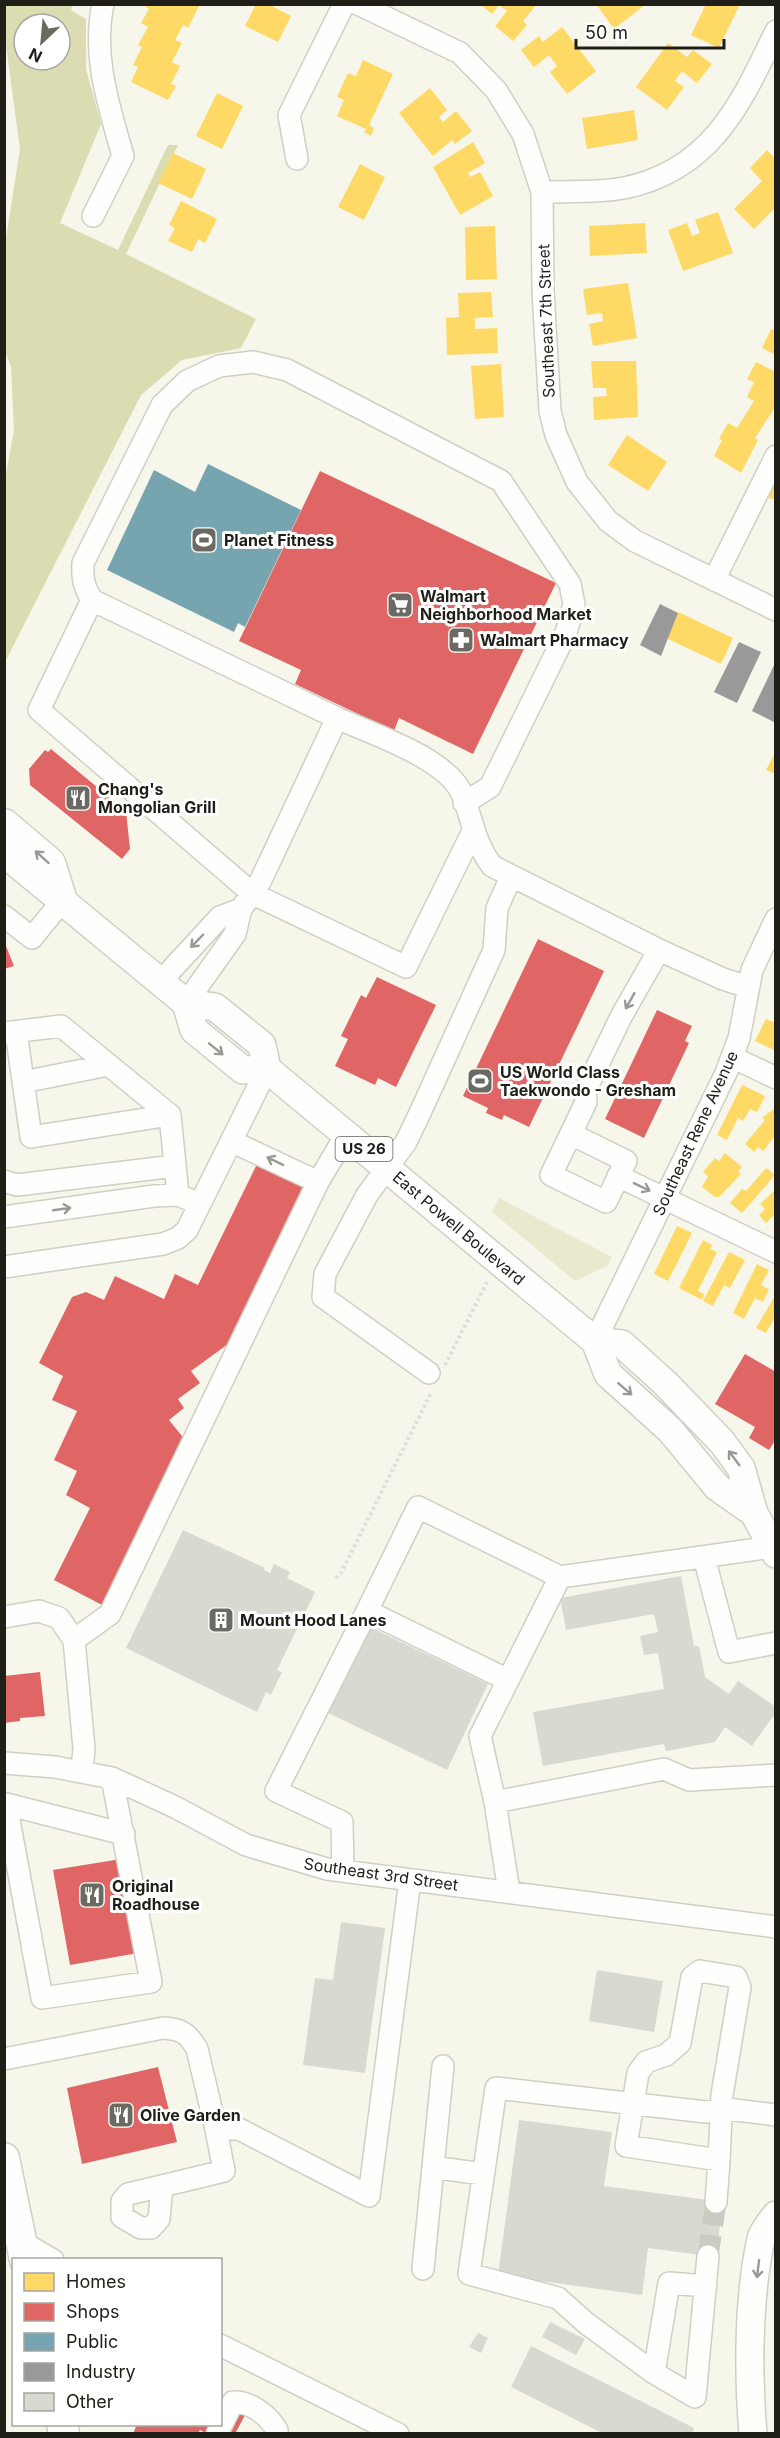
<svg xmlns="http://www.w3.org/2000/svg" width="780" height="2438" font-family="Inter,sans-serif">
	<rect width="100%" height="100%" fill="#f6f6eb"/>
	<path fill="#e9eacd" d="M499,1198L612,1257L607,1266L575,1281L492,1212Z"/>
	<path fill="#dcdcb2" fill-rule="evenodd" d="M5,5H73L71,10L86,19V69L101,124L60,223L118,250L168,145H178L126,254L256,319L241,348L182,360L141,395L5,662L4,484L14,431L11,366L5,352L4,251L20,149L5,38ZM24,24H60V60H24Z"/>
	<path fill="#ffd966" d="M147,4H200L188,28L183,25L175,40L182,43L172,62L180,66L171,84L176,86L168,100L131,82L138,67L133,65L142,47L138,45L148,27L141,23L149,9L146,7Z
		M256,4H268L291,16L278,42L245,26Z
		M480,4H537L523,21L527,25L513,41L495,26L507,11L499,5L492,14Z
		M596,4H646L614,29Z
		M706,4H740L719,48L691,35Z
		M562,27L596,71L567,94L550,72L557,66L549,55L534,67L521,50L539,36L543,42Z
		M668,43L687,57L693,50L712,64L697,83L682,71L675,81L684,87L667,110L636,87Z
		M363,60L393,74L369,125L374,128L371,136L364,132L366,129L337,116L344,100L337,97L348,73L356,76Z
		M430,88L447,110L439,117L443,122L456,111L472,131L455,144L452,140L433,156L399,113Z
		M217,93L243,106L222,149L196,136Z
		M634,110L638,140L587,149L582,118Z
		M473,142L485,163L468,173L470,177L480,172L493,196L460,215L433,167Z
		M767,150L776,159V207L754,229L734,209L762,181L750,168Z
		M173,153L206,169L192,199L158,183Z
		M360,164L385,177L364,220L338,207Z
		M181,201L217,219L205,243L198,239L192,252L168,241L175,228L169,225Z
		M718,212L733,253L683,271L668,230L687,223L692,236L700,233L695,220Z
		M645,223L647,253L590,256L589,226Z
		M495,226L497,279L466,280L465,227Z
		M628,283L637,338L593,346L589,324L603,321L602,313L587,315L583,289Z
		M491,292L493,317L475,318V329L497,328L498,353L447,355L446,318L459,317L458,293Z
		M771,329L776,331V355L762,348Z
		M591,361H636L638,417L594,420L593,397L607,396L606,388H593Z
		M756,362L776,372V406L755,438L758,440L741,473L714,456L722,440L719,439L728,423L737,428L754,401L747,397L754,382L747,379Z
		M501,364L504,417L475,419L471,366Z
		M627,435L667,462L648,491L608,465Z
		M774,482H776V500L768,498Z
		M678,612L733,638L721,664L666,638Z
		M776,751V774L766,770Z
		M766,1019L776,1023V1051L755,1041Z
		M742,1085L765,1096L757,1112L750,1109L743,1121L738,1118L727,1140L717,1135Z
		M776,1107V1135L763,1151L758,1147L754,1152L745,1144L765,1120L762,1118Z
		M725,1153L742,1167L738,1171L741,1174L719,1197H715L702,1187L708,1176L703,1172L715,1158L719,1161Z
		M766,1168L775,1175L742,1213L730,1203L742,1189L746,1191Z
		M774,1191L776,1213L766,1223L759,1215L765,1209L760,1204Z
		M677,1226L692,1233L668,1281L654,1274Z
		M703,1240L712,1245L710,1249L717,1252L698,1291L704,1294L702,1300L679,1288Z
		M729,1252L745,1260L730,1288L724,1285L713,1306L703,1301Z
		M757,1264L769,1270L761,1285L769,1289L763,1302L755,1298L744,1319L733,1313Z
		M776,1294V1316L766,1333L756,1328Z"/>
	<path fill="#e06666" d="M320,471L556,583L473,754L399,718L394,731L295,684L301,670L239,641Z
		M51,749L126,811L130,849L122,859L30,785L29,769L45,750L48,752Z
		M538,939L604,971L529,1127L504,1115L502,1120L486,1113L488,1108L463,1096Z
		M4,941L14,966L4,969Z
		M377,977L436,1005L396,1087L378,1078L375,1085L335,1066L348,1039L341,1036L361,995L366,998Z
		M657,1010L692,1026L685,1041L689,1043L644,1138L605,1119Z
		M257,1164L309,1189L239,1336L191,1371L200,1383L178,1399L184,1408L169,1420L186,1441L106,1607L54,1580L90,1508L66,1495L77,1471L54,1460L77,1411L52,1400L63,1376L39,1363L72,1297L86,1292L104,1300L115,1276L164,1299L175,1274L198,1285Z
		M745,1354L776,1372V1439L769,1450L749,1438L755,1427L715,1404Z
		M40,1672L45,1716L20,1718V1721L4,1723V1676Z
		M121,1859L138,1953L70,1965L53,1870Z
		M158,2067L177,2142L82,2164L67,2088Z
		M220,2403L245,2415L235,2434H208L200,2430L198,2434H133L137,2424H220Z"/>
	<path fill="#76a5af" d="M208,464L301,510L245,627L238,623L234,632L107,570L154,470L195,492Z"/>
	<path fill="#999" d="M660,604L678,613L661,656L640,645Z
		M739,642L761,652L737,703L714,692Z
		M776,661V718L774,722L752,711Z"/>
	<path fill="#d8d9d0" d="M183,1530L265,1568L264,1570L270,1573L274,1564L290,1572L287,1578L315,1592L277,1670L282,1672L271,1695L266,1692L257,1712L126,1648Z
		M681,1576L694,1646H699L705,1677L729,1694L738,1681L776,1707V1712L752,1746L725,1727L715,1742L666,1751L664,1744L543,1766L533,1712L664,1689L658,1653L644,1655L640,1636L658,1632L654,1614L566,1630L560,1598Z
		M366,1625L488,1684L447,1770L324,1711Z
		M341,1922L385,1928L365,2073L303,2065L315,1978L333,1980Z
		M597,1970L663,1981L654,2032L589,2021Z
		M519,2120L612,2132L604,2186L723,2202L716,2257L648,2248L642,2295L498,2275Z
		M550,2322L585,2339L576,2355L542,2337Z
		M478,2333L488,2338L481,2353L469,2347Z
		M531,2346L694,2428L692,2434H604L511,2387Z"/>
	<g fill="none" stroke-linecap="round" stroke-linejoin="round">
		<path stroke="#cbcbc1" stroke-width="21" stroke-dasharray="21 10" stroke-linecap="butt" d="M708,2256L716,2202"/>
		<g stroke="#cecfc6" stroke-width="24">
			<path id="minor" d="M358,4L460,53L496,90L523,134L542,192L543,291L550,411L556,435L577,482L608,521L635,541L776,610
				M297,159L289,115L344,4
				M542,192C568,191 598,193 624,188C712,170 741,103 776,31
				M93,216L123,156C109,107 92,56 103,4
				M714,580L776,456
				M92,600C84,587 82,578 83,563L162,405L187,381L219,366L253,362L287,370L501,481L570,584L574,604L566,633L490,787L464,803
				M337,718L92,600L39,710L253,894L406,967L473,831
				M4,916L32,938L62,901
				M160,982L220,917L241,909
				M186,1003L235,934L241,909L260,882L337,718C372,734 447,758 462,794C473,820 474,842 492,866L659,950L723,979L748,987
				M16,1032L31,1137L170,1115
				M4,1033L61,1026L170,1115L178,1195
				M732,1057L776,1078
				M23,1082L108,1065
				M571,1134L626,1161L606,1202L551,1175L586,1102L585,1091L622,1015L659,950
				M231,1141L318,1182
				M618,1176L776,1252
				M4,1181L17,1185L175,1166
				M4,1217L154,1196L178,1195L190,1200
				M4,1267L163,1244L178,1238L187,1230L267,1069
				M595,1341L726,1073L739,1038L752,970L776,919
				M429,1373L323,1297L325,1274L367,1195L406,1142L419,1115L494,950L497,908L511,877
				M704,1557L729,1652L776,1643
				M367,1611L418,1507L560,1577
				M4,1617L39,1611L59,1618L74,1640L84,1748L82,1771
				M74,1640L110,1614L318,1182L346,1135
				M4,1763L55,1767L112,1778L175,1807L246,1845L327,1869L776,1927
				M112,1778L151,1982L42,1998L6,1804L124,1834
				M495,1802L480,1736L560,1577L772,1547
				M343,1871L342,1822L276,1791L367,1611L508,1680
				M509,1892L495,1802L664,1769L689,1780L776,1775
				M700,1971L736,1977L740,1987L722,2095L719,2160L626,2146L638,2073L646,2062L666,2055L680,2043L692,1977Z
				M4,2059L163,2028C181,2029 188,2033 197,2049L216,2129H239L369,2196L410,1880
				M433,2167L443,2066
				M162,2186L159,2219L151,2228H141L122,2217V2201L128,2194Z
				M162,2186L224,2171L216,2129
				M716,2202L719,2160
				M15,2238L53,2260
				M708,2256L695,2397L654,2373L586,2323L558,2298L469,2274L496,2088L706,2112L728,2109L776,2115
				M423,2269L433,2167L482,2174
				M220,2345L398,2434
				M654,2373L669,2283L706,2286
				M217,2434L233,2402C250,2401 269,2416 277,2430"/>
		</g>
		<g stroke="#cecfc6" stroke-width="30">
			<path id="major" d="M4,853L186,1003L215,1007L262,1045L267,1069L595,1341L608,1374L670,1430L717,1487L754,1513
				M186,1003L194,1030L243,1070L267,1069
				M595,1341L622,1344L665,1383L722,1442L741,1468L754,1513L776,1554
				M753,2434C748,2373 748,2298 761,2239C763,2230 771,2222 776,2215"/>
		</g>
		<g stroke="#cecfc6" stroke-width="33">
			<path id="highway" d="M4,824L50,863L62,901
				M4,2158L25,2260
				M62,2424L64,2434"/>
		</g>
		<path stroke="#dfdfdc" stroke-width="4" stroke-dasharray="3 3" stroke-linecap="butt" d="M445,1365L488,1280
			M336,1578L341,1573L431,1393"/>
		<use href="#minor" stroke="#fefefc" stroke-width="21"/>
		<use href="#major" stroke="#fefefc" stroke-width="27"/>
		<use href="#highway" stroke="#fefefc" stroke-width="30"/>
	</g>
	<defs><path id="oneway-shaft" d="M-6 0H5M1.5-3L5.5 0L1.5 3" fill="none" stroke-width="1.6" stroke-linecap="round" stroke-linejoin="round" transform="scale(1.5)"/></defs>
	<g stroke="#9a9a95">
		<use href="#oneway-shaft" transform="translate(42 857) rotate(-138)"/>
		<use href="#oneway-shaft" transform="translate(197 941) rotate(134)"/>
		<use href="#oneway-shaft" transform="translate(630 1001) rotate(119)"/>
		<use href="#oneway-shaft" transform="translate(216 1049) rotate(39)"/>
		<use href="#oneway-shaft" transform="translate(275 1161) rotate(-154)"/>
		<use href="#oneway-shaft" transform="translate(642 1187) rotate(26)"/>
		<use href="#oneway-shaft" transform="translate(62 1209) rotate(-8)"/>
		<use href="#oneway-shaft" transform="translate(625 1389) rotate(41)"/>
		<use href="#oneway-shaft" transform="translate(734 1458) rotate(-127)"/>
		<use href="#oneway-shaft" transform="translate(758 2269) rotate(97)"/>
	</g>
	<defs>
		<g id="stadium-square" transform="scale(1.35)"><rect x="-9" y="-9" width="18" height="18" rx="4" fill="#6a6a62" stroke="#fff"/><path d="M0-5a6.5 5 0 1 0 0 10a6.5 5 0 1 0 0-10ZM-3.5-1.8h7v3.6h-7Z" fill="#fff"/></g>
		<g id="supermarket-square" transform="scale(1.35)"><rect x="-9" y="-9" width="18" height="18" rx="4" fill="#6a6a62" stroke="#fff"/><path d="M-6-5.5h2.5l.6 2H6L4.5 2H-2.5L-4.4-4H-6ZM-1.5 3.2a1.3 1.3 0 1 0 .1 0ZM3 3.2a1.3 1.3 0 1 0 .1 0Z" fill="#fff"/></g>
		<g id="pharmacy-square" transform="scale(1.35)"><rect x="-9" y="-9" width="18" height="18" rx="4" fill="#6a6a62" stroke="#fff"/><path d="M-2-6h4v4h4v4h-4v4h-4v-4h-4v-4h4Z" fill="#fff"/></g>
		<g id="restaurant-square" transform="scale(1.35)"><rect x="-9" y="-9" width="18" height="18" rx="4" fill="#6a6a62" stroke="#fff"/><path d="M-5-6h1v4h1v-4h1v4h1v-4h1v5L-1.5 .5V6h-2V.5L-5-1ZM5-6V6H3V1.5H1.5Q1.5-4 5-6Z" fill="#fff"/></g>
		<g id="building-square" transform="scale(1.35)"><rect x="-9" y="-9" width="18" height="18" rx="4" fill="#6a6a62" stroke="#fff"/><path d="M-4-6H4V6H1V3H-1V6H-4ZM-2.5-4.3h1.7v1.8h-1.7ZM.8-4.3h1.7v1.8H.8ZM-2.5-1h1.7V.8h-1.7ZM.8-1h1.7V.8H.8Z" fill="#fff"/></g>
	</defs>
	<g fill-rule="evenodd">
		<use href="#stadium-square" x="204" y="540"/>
		<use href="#supermarket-square" x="400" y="605"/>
		<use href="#pharmacy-square" x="461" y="640"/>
		<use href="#restaurant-square" x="78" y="798"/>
		<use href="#stadium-square" x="480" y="1081"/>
		<use href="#building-square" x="221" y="1620"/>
		<use href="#restaurant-square" x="92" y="1895"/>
		<use href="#restaurant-square" x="121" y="2115"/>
	</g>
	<g text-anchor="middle" stroke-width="6" stroke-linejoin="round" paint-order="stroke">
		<rect fill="#fff" stroke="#62625d" stroke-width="1.5" x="335.5" y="1137" width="57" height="24" rx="4.5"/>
		<g font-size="15" font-weight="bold" fill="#1f1f18">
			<text x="364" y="1154">US 26</text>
		</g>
		<g font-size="16" fill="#1f1f18" stroke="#fff">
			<text transform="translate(546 321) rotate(-92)" y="6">Southeast 7th Street</text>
			<text transform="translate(695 1133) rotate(-65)" y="6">Southeast Rene Avenue</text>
			<text transform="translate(459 1228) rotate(40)" y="6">East Powell Boulevard</text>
			<text transform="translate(381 1874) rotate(8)" y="6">Southeast 3rd Street</text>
		</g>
		<g font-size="16" font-weight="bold" fill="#1f1f18" stroke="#fff" text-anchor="start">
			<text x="224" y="546">Planet Fitness</text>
			<text x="420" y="602">Walmart<tspan x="420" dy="18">Neighborhood Market</tspan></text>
			<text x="480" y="646">Walmart Pharmacy</text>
			<text x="98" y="795">Chang's<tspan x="98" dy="18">Mongolian Grill</tspan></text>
			<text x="500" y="1078">US World Class<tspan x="500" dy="18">Taekwondo - Gresham</tspan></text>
			<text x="240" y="1626">Mount Hood Lanes</text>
			<text x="112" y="1892">Original<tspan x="112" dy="18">Roadhouse</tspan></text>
			<text x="140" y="2121">Olive Garden</text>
		</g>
	</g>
	<rect width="780" height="2438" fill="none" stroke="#1f1f18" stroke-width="12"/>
	<rect x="12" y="2258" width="210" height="168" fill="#ffffff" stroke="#a5a5a3" stroke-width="1.5"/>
	<rect x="24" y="2273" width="30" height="18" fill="#ffd966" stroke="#a5a5a3" stroke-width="1.5"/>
	<text x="66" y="2288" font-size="18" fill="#1f1f18">Homes</text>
	<rect x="24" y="2303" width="30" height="18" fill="#e06666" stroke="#a5a5a3" stroke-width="1.5"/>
	<text x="66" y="2318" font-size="18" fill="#1f1f18">Shops</text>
	<rect x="24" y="2333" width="30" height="18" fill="#76a5af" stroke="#a5a5a3" stroke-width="1.5"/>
	<text x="66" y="2348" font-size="18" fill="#1f1f18">Public</text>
	<rect x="24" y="2363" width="30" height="18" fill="#999999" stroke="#a5a5a3" stroke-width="1.5"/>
	<text x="66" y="2378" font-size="18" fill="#1f1f18">Industry</text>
	<rect x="24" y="2393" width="30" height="18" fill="#d8d9d0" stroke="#a5a5a3" stroke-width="1.5"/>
	<text x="66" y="2408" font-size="18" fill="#1f1f18">Other</text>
	<g transform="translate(42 42) rotate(206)"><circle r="28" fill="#ffffff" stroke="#a5a5a3" stroke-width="1.5"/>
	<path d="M0-4.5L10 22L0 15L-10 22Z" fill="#6a6a62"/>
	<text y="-9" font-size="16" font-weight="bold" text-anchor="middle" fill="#1f1f18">N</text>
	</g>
	<path d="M576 39v9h148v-9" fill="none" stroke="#1f1f18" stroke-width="3"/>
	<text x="585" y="39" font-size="18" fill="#1f1f18" stroke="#ffffff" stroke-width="4.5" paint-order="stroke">50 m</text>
</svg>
